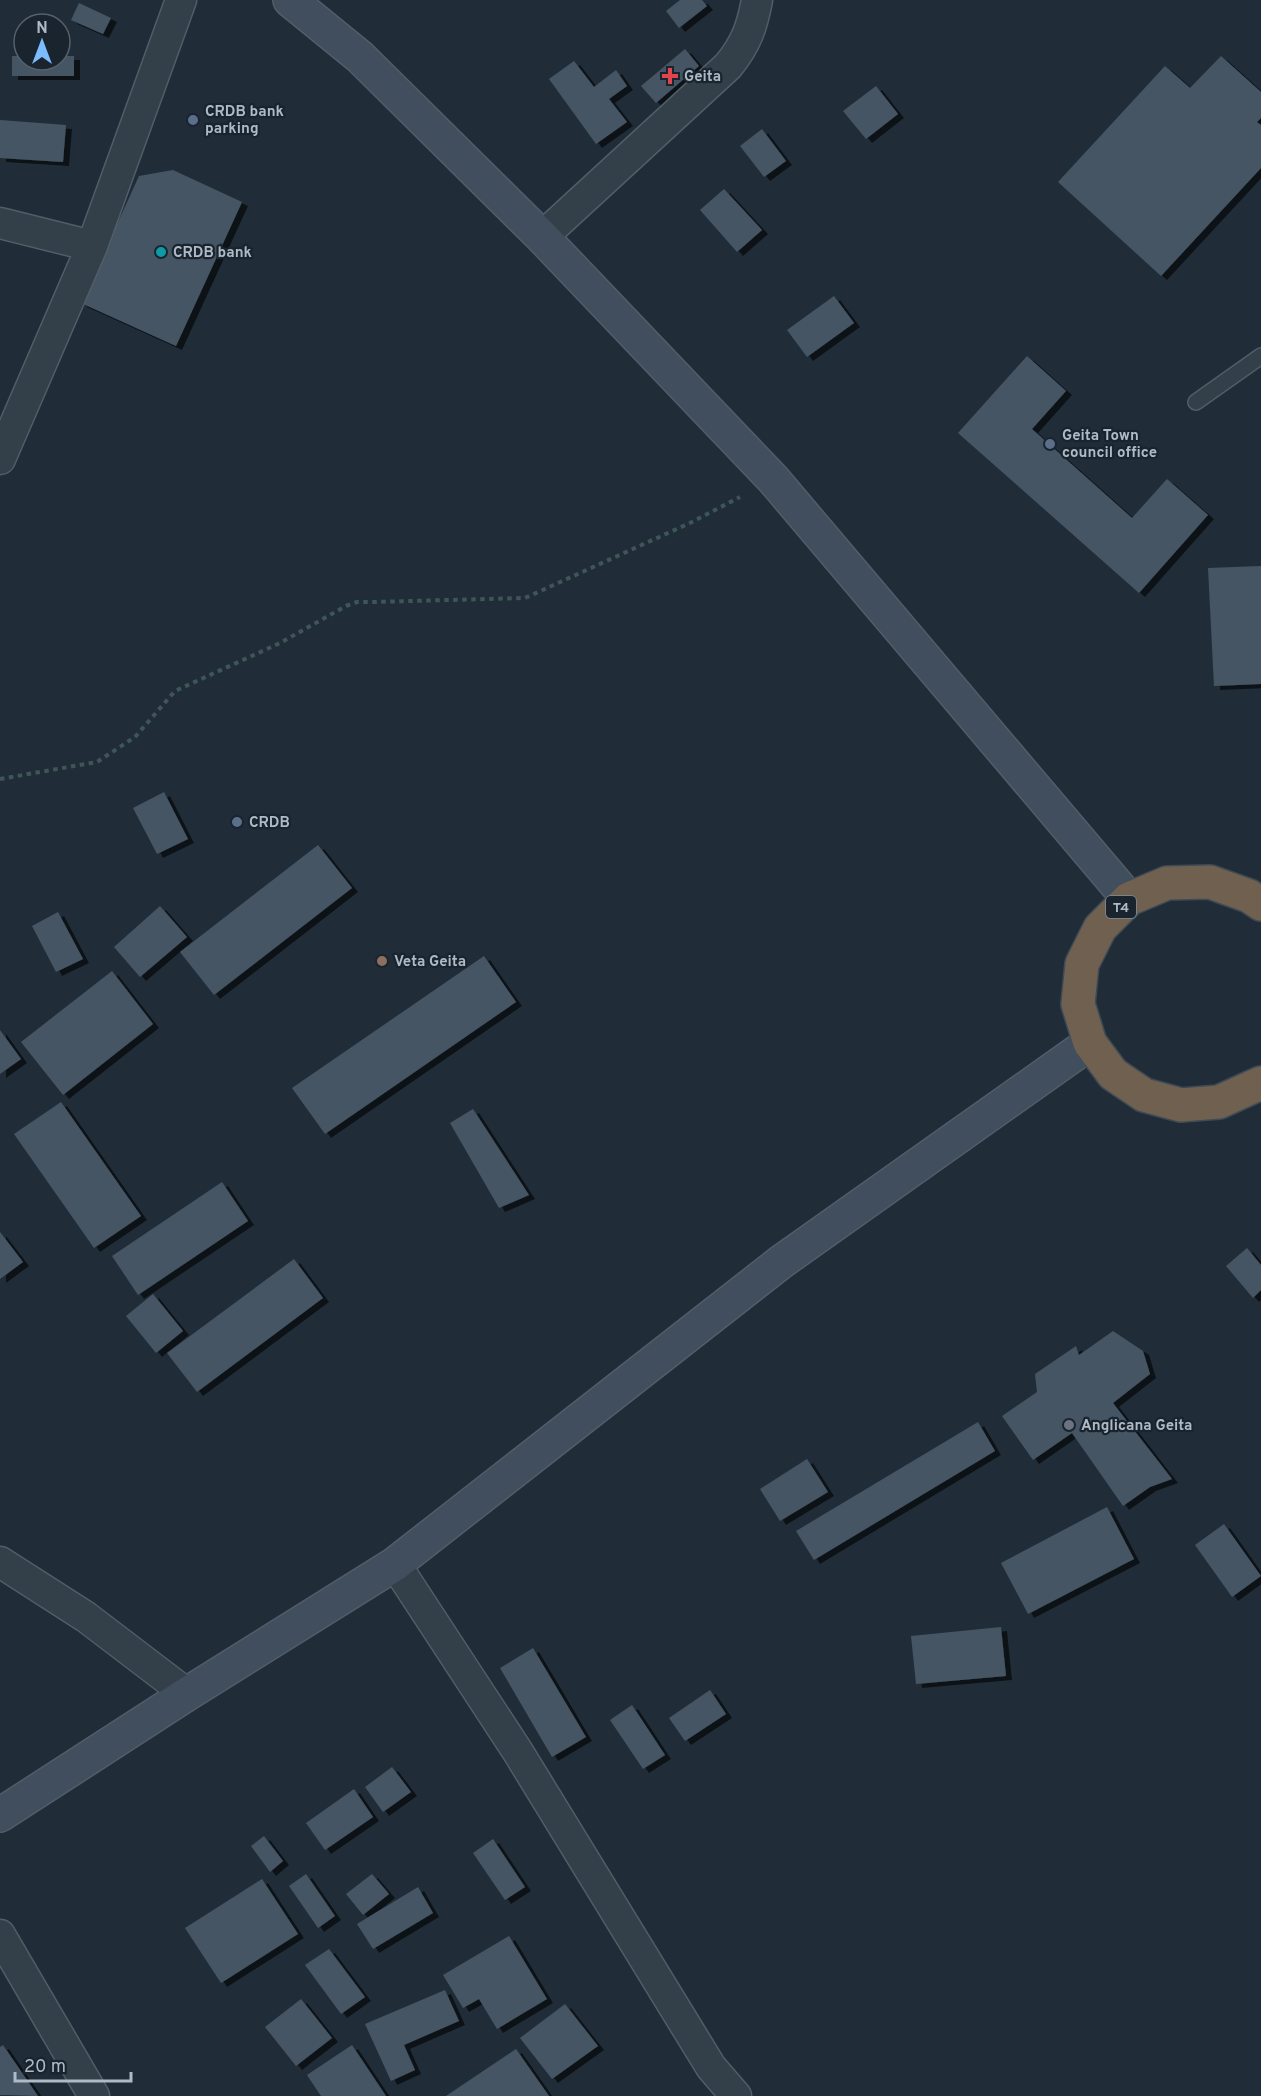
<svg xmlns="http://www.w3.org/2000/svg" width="1261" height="2096" font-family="Overpass,sans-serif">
	<defs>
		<filter id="shadow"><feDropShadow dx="6" dy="4" stdDeviation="0" flood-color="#0009"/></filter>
	</defs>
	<rect width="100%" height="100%" fill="#202d39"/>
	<path fill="#455563" filter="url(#shadow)" d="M680,0H702L707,6L679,28L666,11Z
		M79,3L111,18L103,34L71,20Z
		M685,49L699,66L656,103L641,86Z
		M12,56H24V60H60V56H74V76H12Z
		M1221,56L1261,92V118L1257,122L1261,125V168L1161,276L1058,182L1165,66L1190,88Z
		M574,61L594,87L616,70L627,86L609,99L627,122L596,144L549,79Z
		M876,86L898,114L866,139L843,111Z
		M0,120L66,125L63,162L0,158Z
		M762,129L786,161L764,177L740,146Z
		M173,170L242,202L176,346L81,303L139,176Z
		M724,189L762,230L737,252L700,210Z
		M834,296L854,323L807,357L787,330Z
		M1027,356L1066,391L1032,429L1132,518L1167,479L1208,515L1139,593L958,433Z
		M1261,566V684L1214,686L1208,568Z
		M164,792L188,839L157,854L133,808Z
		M318,845L352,888L214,995L180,952Z
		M160,906L187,937L140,977L114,947Z
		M58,912L83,959L56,972L32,926Z
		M484,956L516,1002L325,1134L292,1088Z
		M112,971L153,1024L63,1095L21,1042Z
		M0,1030L21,1059L0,1074Z
		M61,1102L141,1216L94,1248L14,1134Z
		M473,1109L529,1195L499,1208L450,1123Z
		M222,1182L248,1221L138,1295L112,1256Z
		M0,1232L23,1262L0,1279Z
		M1247,1248L1261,1265V1290L1253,1298L1226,1266Z
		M294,1259L323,1298L197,1392L167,1353Z
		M153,1294L183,1331L156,1353L126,1316Z
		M1113,1331L1143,1351L1150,1374L1113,1403L1172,1479L1150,1487L1123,1506L1072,1433L1033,1460L1002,1416L1037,1392L1035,1374L1076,1346L1079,1355Z
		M978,1422L995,1451L814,1560L796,1531Z
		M807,1459L828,1492L780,1521L760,1489Z
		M1107,1507L1134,1559L1028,1614L1001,1563Z
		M1224,1524L1261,1576L1232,1597L1195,1545Z
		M1001,1627L1006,1676L916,1684L911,1636Z
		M533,1648L586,1737L552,1757L500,1668Z
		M710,1690L726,1714L685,1741L669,1718Z
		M632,1705L665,1755L643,1769L610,1720Z
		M392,1767L411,1792L383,1812L365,1787Z
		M354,1789L373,1817L325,1850L306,1823Z
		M264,1836L283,1861L270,1872L251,1846Z
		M493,1839L525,1887L505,1900L473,1853Z
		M306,1874L335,1916L318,1928L289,1886Z
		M372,1874L389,1894L363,1915L346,1894Z
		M262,1879L298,1934L221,1983L185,1928Z
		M418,1887L433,1913L373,1949L357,1924Z
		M509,1936L547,1999L497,2029L479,1999L463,2008L443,1975Z
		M329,1949L365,1997L341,2014L305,1965Z
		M445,1990L459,2021L404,2045L415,2070L391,2081L365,2024Z
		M301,1999L332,2038L296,2066L265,2027Z
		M565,2004L598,2046L552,2079L520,2038Z
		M3,2045L38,2096L0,2095V2047Z
		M352,2045L386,2096H321L307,2075Z
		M516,2049L549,2096H446Z"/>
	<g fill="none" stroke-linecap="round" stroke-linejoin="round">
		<g stroke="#515d67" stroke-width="18">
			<path id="lane" d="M1196,402L1261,356"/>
		</g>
		<g stroke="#515d67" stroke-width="33">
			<path id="street" d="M0,223L92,246
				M542,237L728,66C746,44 752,27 757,0
				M0,459L92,246L181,0
				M0,1562L86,1617L187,1694
				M395,1564L518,1752L711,2067L736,2096
				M0,1935L94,2096"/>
		</g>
		<g stroke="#515d67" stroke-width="36">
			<path id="secondary" d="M290,0L360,57L542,237L773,479L1129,899
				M0,1815L187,1694L395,1564L781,1262L1090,1043"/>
		</g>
		<g stroke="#3e4a54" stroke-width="36">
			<path id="highway" d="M1261,904L1249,896L1210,882L1167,883L1129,899L1100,928L1082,964L1078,1004L1090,1043L1113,1074L1144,1095L1181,1105L1219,1102L1261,1083"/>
		</g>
		<path stroke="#3f5657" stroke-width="4" stroke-dasharray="4.5 4.5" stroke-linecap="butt" d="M0,779L97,762L135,737L175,691L280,643L346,606L357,602H372L525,598L690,523L740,497"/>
		<use href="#lane" stroke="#333f49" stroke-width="15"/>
		<use href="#street" stroke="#333f49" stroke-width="30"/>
		<use href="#secondary" stroke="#414e5d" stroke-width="33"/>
		<use href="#highway" stroke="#706050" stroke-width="33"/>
	</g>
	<path fill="#e0444e" stroke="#19242e" stroke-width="2" d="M667 67h6v6h6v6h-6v6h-6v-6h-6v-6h6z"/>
	<g fill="#5c6f8a" stroke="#19242e" stroke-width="2">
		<circle cx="193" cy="120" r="6"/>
		<circle cx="1050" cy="444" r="6"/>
		<circle cx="237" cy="822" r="6"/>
	</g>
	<circle fill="#0f9aa8" stroke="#19242e" stroke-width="2" cx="161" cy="252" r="6"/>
	<circle fill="#8d6e63" stroke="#19242e" stroke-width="2" cx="382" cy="961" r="6"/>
	<circle fill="#6b7280" stroke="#19242e" stroke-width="2" cx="1069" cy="1425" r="6"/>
	<g text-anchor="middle" stroke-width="4.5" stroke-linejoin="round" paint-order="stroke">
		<rect fill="#19242e" stroke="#818d98" stroke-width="1.5" x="1106" y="896" width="30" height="22" rx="4.5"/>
		<g font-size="14" font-weight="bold" fill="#aebac6">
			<text x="1121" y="912">T4</text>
		</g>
		<g font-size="15" font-weight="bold" fill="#aebac6" stroke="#19242e" text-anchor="start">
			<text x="684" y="81">Geita</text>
			<text x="205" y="116">CRDB bank<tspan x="205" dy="17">parking</tspan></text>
			<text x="173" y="257">CRDB bank</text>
			<text x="1062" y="440">Geita Town<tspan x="1062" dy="17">council office</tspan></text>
			<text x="249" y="827">CRDB</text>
			<text x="394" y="966">Veta Geita</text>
			<text x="1081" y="1430">Anglicana Geita</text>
		</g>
	</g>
	<g transform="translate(42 42)"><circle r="28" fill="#19242e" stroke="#55606b" stroke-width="1.5"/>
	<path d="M0-4.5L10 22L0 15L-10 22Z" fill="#7cbbfc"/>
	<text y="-9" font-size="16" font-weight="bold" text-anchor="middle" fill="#aebac6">N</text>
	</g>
	<path d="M15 2072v9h116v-9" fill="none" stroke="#aebac6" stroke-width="3"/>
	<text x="24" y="2072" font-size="18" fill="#aebac6" stroke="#19242e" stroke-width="4.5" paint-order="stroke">20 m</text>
</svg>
